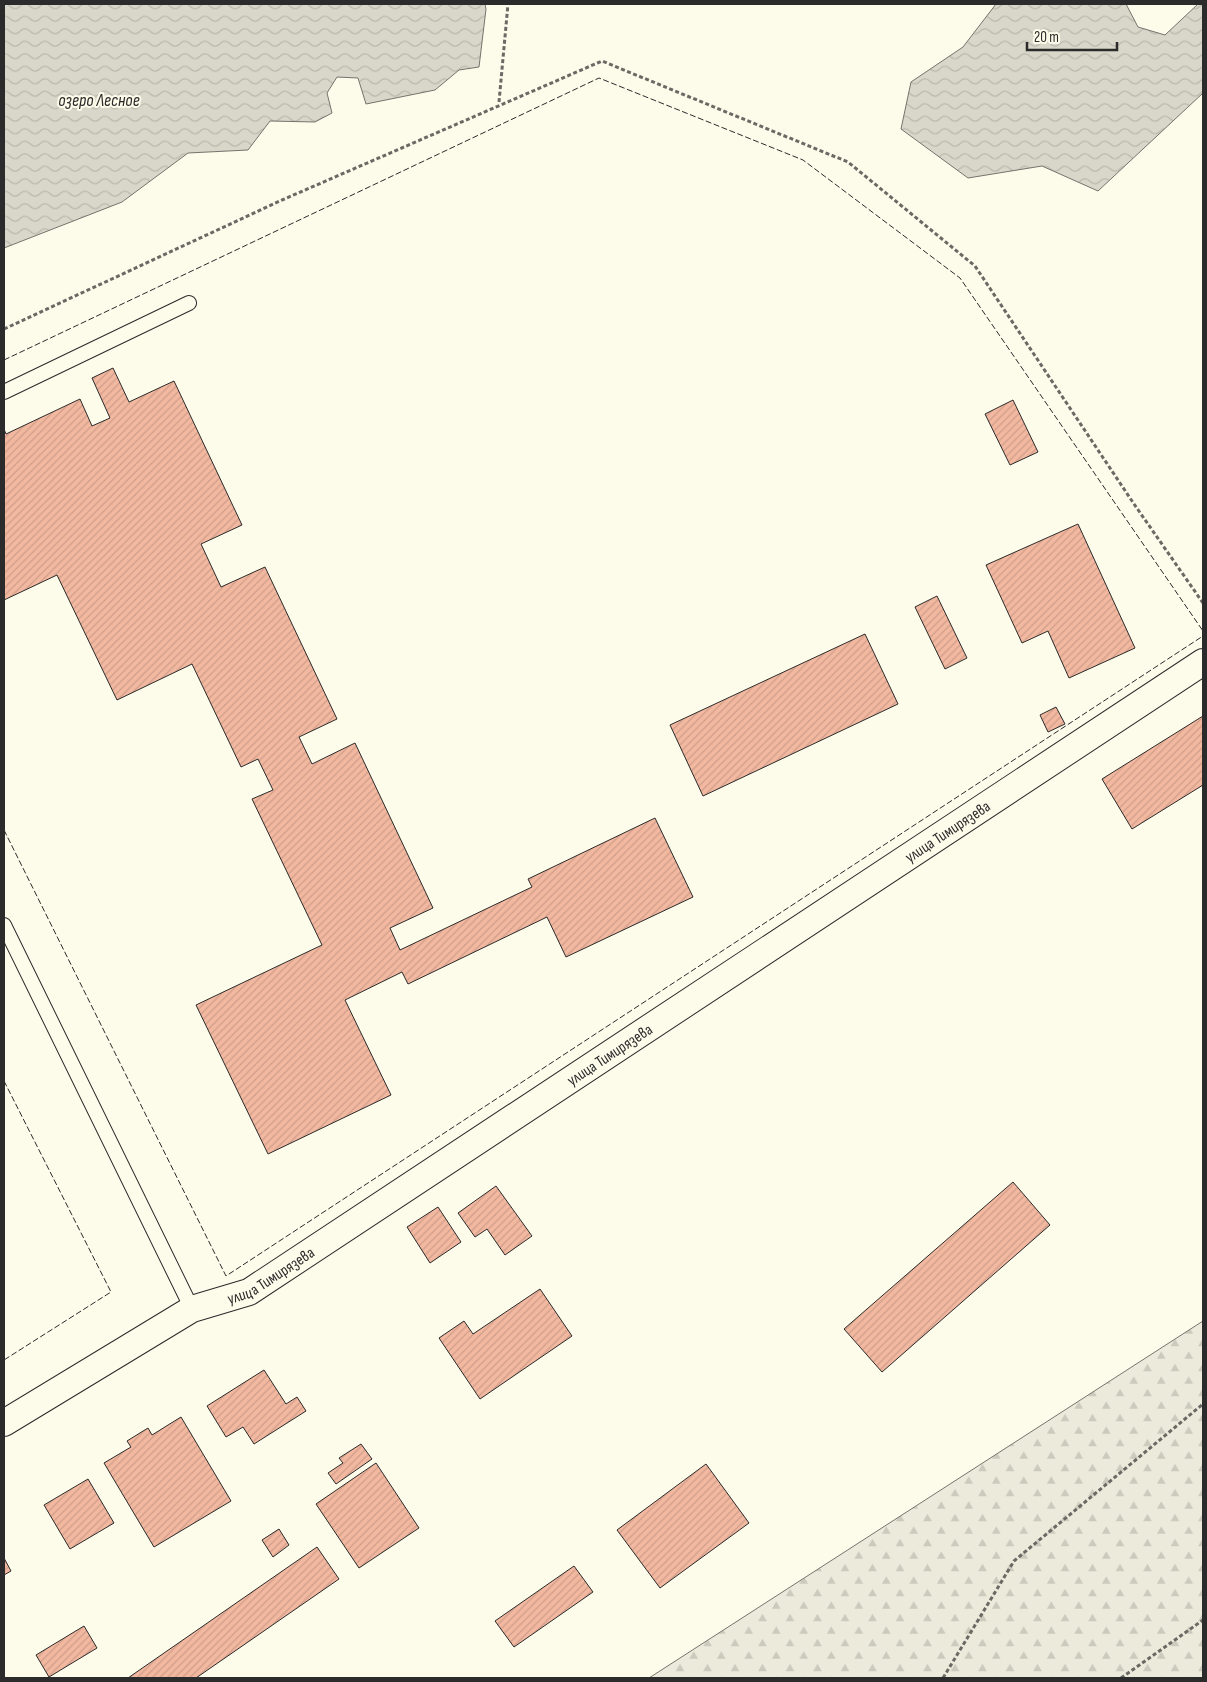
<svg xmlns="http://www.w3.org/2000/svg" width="1207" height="1682" font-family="'Sofia Sans Condensed',sans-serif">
	<defs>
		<pattern id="forest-firs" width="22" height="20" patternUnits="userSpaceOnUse" patternTransform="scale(1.25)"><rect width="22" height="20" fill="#ecebdb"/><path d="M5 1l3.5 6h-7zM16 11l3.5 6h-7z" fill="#cbcabc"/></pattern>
		<pattern id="water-waves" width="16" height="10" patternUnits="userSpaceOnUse" patternTransform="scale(1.25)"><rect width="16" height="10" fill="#d8d7c9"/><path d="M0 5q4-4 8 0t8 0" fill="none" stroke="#bab9ad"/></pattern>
		<pattern id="building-hatch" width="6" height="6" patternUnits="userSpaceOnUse" patternTransform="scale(1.25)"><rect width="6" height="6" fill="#f2b8a0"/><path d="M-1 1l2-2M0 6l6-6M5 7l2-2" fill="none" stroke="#d09e8a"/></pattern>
	</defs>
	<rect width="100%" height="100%" fill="#fdfbea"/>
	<path fill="url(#forest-firs)" stroke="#74746e" d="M1203,1321V1678H649Z"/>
	<path fill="url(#water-waves)" stroke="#74746e" d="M4,4H485L486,9L479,67L459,70L435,90L366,104L358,78L337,77L327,93L332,113L315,122L270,121L248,150L188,153L122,202L4,248Z
		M996,4H1126L1138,27L1165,35L1198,4H1203V93L1098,191L1042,166L968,178L901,129L911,82L963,47Z"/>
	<path fill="url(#building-hatch)" stroke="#2b2b2b" d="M113,368L129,402L174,381L242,525L201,544L221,587L265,567L337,719L299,737L312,764L355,743L433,908L390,928L400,950L532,887L528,879L655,818L693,897L566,957L547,917L408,984L402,972L345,1000L391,1095L268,1154L196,1005L322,945L252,799L273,790L258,759L241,767L192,664L117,700L57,575L4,600V429L6,434L80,399L92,426L110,418L92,378Z
		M1013,400L1038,452L1010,465L985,414Z
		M1078,524L1135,648L1069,678L1048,631L1022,643L986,565Z
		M937,596L967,658L945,669L915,607Z
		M865,634L898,704L703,796L670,725Z
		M1056,707L1065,724L1048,732L1040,715Z
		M1203,716V785L1132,829L1102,779Z
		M1013,1182L1050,1225L882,1372L844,1329Z
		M496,1186L532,1236L505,1255L487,1229L475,1237L458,1213Z
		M438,1207L461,1242L430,1263L407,1227Z
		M540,1289L572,1336L480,1399L439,1338L464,1321L473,1334Z
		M264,1370L286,1404L297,1397L306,1411L254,1444L243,1427L226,1437L207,1406Z
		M181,1417L231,1501L154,1547L104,1463L131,1447L127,1441L148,1428L152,1435Z
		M361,1444L372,1459L336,1484L328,1473L343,1463L339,1458Z
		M376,1463L419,1528L359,1568L316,1504Z
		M706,1464L749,1523L660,1588L617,1530Z
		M88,1479L114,1523L70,1549L44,1505Z
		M279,1529L289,1545L273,1557L262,1540Z
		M317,1547L339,1579L196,1678H128Z
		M4,1558L11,1571L4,1575Z
		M574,1566L593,1592L514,1647L495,1621Z
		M84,1626L97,1648L49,1677L36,1655Z"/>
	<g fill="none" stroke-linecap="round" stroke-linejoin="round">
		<g stroke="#2b2b2b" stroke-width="16">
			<path id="service" d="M4,392L189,303
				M4,925L192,1309"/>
		</g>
		<g stroke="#2b2b2b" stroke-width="28">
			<g id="minor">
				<path id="s1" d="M4,1423L192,1309L249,1292L1203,662"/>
			</g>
		</g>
		<path stroke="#6a6964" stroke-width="3" stroke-dasharray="4 2.5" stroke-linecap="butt" d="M499,102L508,4
			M4,329L282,200L602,61L848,162L975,266L1134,504L1203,603
			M943,1678L1014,1561L1203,1404
			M1121,1678L1203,1620"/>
		<use href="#service" stroke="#fdfbea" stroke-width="14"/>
		<use href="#minor" stroke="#fdfbea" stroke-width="26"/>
		<path stroke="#2b2b2b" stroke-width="1" stroke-dasharray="6 2.5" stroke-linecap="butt" d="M4,360L599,78L803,160L960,278L1203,631
			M4,830L226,1276L1203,636
			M4,1081L111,1292L4,1360"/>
	</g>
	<g text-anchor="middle" stroke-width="4" stroke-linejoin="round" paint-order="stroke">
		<g font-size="16" fill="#2b2b2b" stroke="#fdfbea">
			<text dy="6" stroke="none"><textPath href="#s1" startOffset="1116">улица Тимирязева</textPath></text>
			<text dy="6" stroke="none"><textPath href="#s1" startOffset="711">улица Тимирязева</textPath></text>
			<text dy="6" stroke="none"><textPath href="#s1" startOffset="306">улица Тимирязева</textPath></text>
		</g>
		<g font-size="18" font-style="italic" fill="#2b2b2b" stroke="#fdfbea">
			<text x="99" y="106">озеро Лесное</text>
		</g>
	</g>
	<rect width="1207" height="1682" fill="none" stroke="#2b2b2b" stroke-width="10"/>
	<path d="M1027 42v8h90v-8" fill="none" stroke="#2b2b2b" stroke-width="2.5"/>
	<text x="1034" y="42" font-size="15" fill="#2b2b2b" stroke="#fdfbea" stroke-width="4" paint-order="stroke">20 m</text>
</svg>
